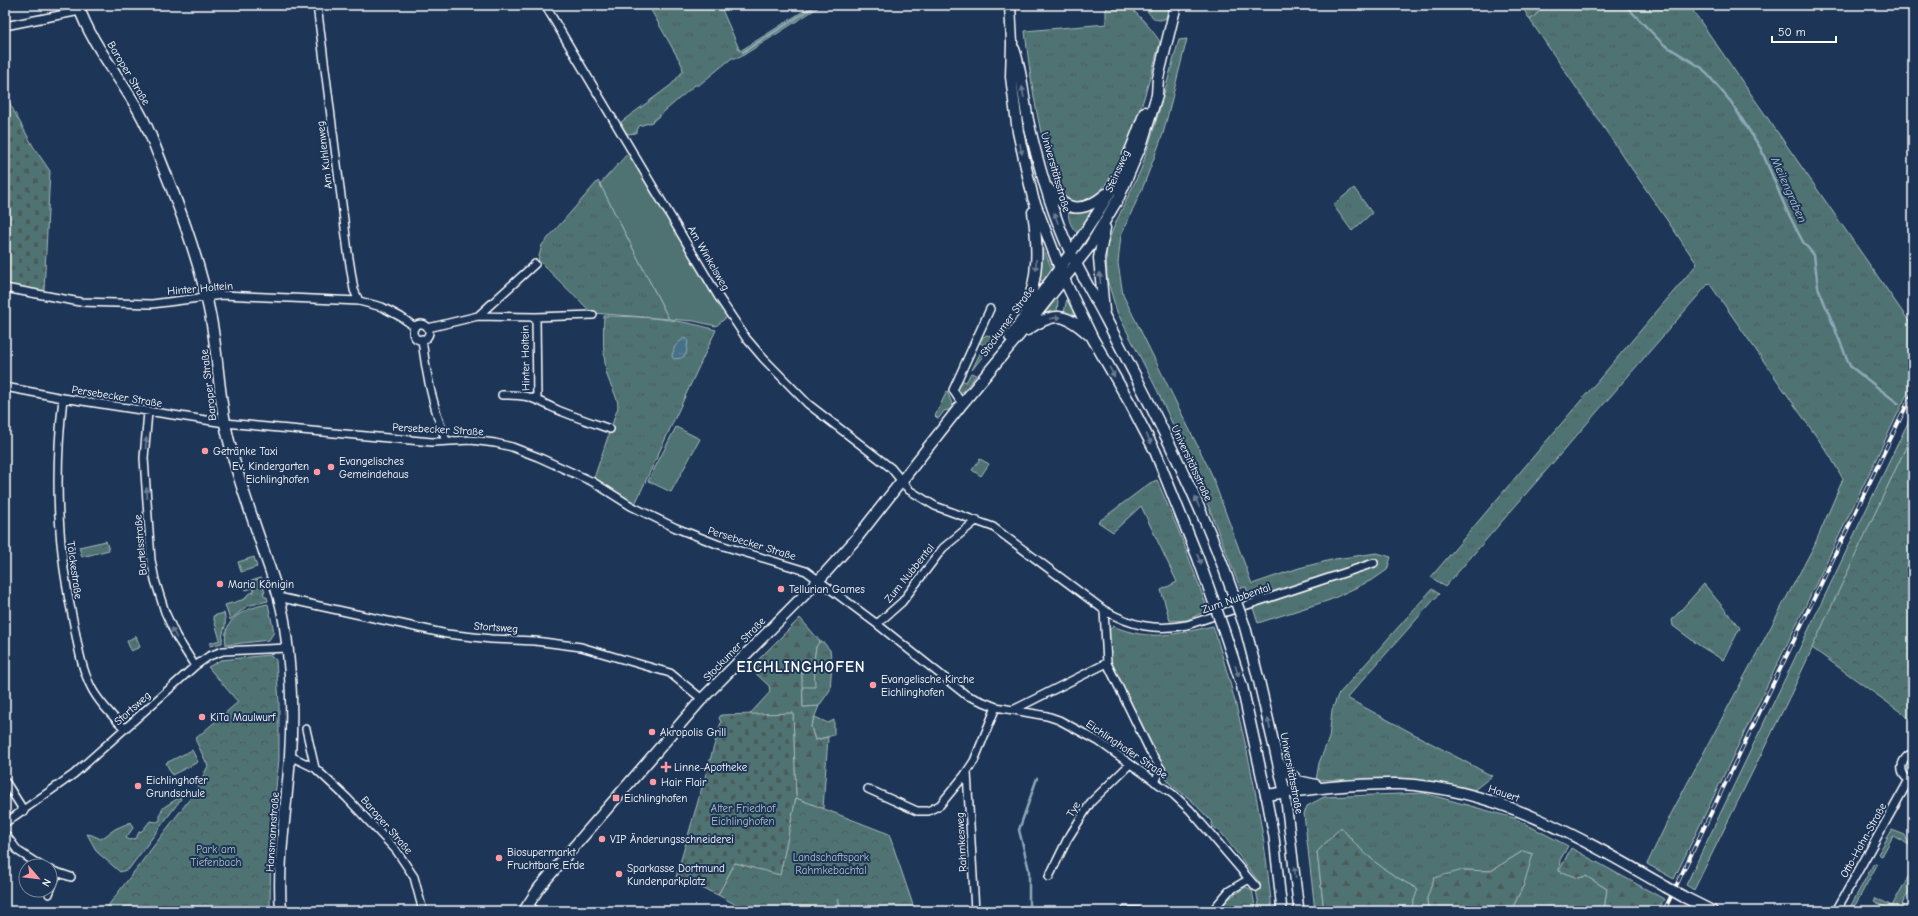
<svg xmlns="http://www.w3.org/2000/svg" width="1918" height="916" font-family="'Comic Neue',sans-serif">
	<defs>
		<pattern id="grass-tufts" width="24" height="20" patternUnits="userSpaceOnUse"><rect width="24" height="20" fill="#507373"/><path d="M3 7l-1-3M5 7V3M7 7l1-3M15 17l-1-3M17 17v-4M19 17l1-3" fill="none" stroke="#4d5a5a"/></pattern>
		<pattern id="forest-firs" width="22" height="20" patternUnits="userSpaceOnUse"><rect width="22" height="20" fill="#507373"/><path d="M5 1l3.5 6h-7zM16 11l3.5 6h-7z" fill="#4d5a5a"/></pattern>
		<pattern id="cemetery-stones" width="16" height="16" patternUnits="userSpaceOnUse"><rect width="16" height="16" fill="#507373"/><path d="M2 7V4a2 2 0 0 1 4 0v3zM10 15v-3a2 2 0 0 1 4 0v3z" fill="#4d5a5a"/></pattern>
		<pattern id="park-crowns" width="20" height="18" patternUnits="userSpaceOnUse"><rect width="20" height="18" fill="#507373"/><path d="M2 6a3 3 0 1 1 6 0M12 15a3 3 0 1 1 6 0" fill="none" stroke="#4d5a5a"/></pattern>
		<pattern id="water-ripples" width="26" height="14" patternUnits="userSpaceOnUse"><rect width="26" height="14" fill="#447089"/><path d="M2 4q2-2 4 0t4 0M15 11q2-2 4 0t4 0" fill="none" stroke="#60859b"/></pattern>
	</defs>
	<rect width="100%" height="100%" fill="#1d3557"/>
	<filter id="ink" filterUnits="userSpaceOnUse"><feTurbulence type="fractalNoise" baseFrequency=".025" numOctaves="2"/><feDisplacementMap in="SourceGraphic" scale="8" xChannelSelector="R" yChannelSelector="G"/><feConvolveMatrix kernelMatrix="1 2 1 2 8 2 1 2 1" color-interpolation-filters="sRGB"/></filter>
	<g filter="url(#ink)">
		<path fill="url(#grass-tufts)" stroke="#a8b9b9" d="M648,5H720L740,51L813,5H822L739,58H732L699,85H695L652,122L639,126L636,133L628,134L624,130L621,122L671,85L683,71L682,65Z
			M1108,5C1113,5 1120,4 1125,5C1134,8 1155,33 1160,42C1151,74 1118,210 1075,202C1070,201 1065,200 1061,196C1054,189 1052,175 1049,165C1037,121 1030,77 1025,31L1106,24V10Z
			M1154,5H1169L1166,18C1157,23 1153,18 1147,11V7L1150,11Z
			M1546,5H1577L1585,11L1595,5H1689L1913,327V382L1674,879L1647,864L1671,814L1814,546L1843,479L1830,456L1709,283L1445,587L1431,577L1697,264L1530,20Z
			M1187,39L1163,134L1143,187L1121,235L1118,263L1123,295L1211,473L1252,584L1299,568L1335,559L1377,553L1391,557L1387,570L1374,579L1330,600L1258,623L1246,587L1240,588L1201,487L1157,390L1117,312L1107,279L1106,247L1116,222L1141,169L1155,125L1179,40Z
			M598,181L600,184L669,319L592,313L538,260L542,245Z
			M1354,188L1372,213L1352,231L1333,205Z
			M1094,209L1078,234C1072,228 1067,220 1069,211Z
			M1041,243L1052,269L1044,281L1040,280Z
			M1056,298L1058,301L1057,313L1043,316Z
			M1067,298L1078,319H1077L1064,313Z
			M604,316C641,316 681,319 716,330L635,504L594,478L618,407C618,396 610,386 607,375C603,357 603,335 604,316Z
			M986,335L998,337L972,370L984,345L978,342Z
			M971,373L976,375L964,391L959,393L957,388L961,380L966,382Z
			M947,391L953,406L949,410L944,411L939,418H937L935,416Z
			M1913,412V432L1871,523L1791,694L1694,890L1686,885Z
			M980,459L989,464L981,476L972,470Z
			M1157,480L1182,539L1208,610L1187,620L1170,621L1161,590L1177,582L1141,506L1113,532L1098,522L1150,483Z
			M254,557L257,567L241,572L238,562Z
			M261,578L265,592H263L265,597H267L268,601L247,606L230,620L225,605L245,599L248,594L254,592L253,588L246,590L245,583Z
			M1704,584L1740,628L1723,660L1700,646L1673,626L1672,620Z
			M1432,589L1439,594L1347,698L1492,776L1473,791L1425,781L1400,779L1316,780L1319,763L1329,738L1332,710L1338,695Z
			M268,604L274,632L269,640L226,645C221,618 246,608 268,604Z
			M224,613C228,628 222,628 222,643L210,646V643L220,640L213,616Z
			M1113,626C1151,642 1175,634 1213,626C1243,719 1263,814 1272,911H1260L1256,890L1261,885L1256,878L1220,831L1213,827L1211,821L1191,800L1170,784L1164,776L1162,768L1109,660L1108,632Z
			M1424,793L1514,818L1568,846L1560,860L1559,871L1578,878L1586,876L1607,889L1604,911H1511L1524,884L1523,851L1491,871L1463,870L1427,898L1428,911H1410L1417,889C1386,873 1363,855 1341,827L1317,852L1324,911H1315L1304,814L1307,806L1324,797Z
			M1892,830L1905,835L1908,842L1913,847L1893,836L1882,856L1878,854Z
			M1874,863L1877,865L1852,911H1848Z
			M1913,868V885L1902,904L1908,908L1906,911L1897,907L1895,911H1892L1874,901L1876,898L1892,906Z"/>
		<path fill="url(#forest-firs)" stroke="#a8b9b9" d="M1521,5H1546L1530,20Z
			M800,618L820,641L816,647L814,661L802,662L803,707L819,706L811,726L815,740L828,737L823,809L796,798L793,713L749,715L770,692L769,686L750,668Z
			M1341,827C1363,855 1386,873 1418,889L1410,911H1324L1317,852Z
			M1571,848L1664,899L1658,911H1604L1607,889L1586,876L1578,878L1559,871Z
			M1523,851L1533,854L1524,884L1511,911H1428L1427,898L1434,878L1463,870L1491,871Z"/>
		<path fill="url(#cemetery-stones)" stroke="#a8b9b9" d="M5,95L33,146L50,171L44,291L5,284Z
			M793,713L796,798L780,876L735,863L718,895L676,877L721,722L719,718L721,715Z"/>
		<path fill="url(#park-crowns)" stroke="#a8b9b9" d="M1913,432V721L1812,648Z
			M106,541L109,550L82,557L79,547Z
			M136,636L140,647L131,651L127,641Z
			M820,641L824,643L830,650L832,663L830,690L819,706L803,707L802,662L814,661L816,647Z
			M269,655L276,660L279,702V759L271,835L270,911H104L195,792L208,766L195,739L238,702L208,667L221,660Z
			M815,717L828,723L834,720V735L815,740L811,726Z
			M180,797L181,799L129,869L120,872L97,852L87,834L92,835L101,839L115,829L131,822L133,828L126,838L130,840L136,838L139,832L142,831L150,821L157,822L160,820V813L164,807Z
			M796,798L889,834L915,911H740V907L718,895L735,863L780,875Z
			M1246,887L1252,890L1256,911H1219L1228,899Z"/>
		<path fill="#507373" stroke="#a8b9b9" d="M630,151L728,316L716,326L694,321L669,319L600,184Z
			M676,427L700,439L671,492L648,481Z
			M814,661L815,687H802V662Z
			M192,750L198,762L172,775L166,763Z"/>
		<path fill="url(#water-ripples)" stroke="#8fa9b8" d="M684,338L688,340L686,355L681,358L674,359L672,356L675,346Z"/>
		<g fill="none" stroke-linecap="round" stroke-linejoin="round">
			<path stroke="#8fa9b8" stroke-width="2.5" d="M659,5L660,7
				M1625,5L1663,44L1702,68L1731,102L1761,149L1787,211L1803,242L1814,255L1818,287L1850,366L1899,404
				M743,52L817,5
				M838,900L840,911
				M189,911L192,906
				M1029,911V870L1019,830L1037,778"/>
			<g stroke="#fff" stroke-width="10">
				<path id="minor" d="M317,5L348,252L354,290L359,301
					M545,5L718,296L746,338L763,358L808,404L891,468L909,490L935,506L993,527L1104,610C1131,626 1156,631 1187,625L1374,563
					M5,26L80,11
					M5,288L80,302L152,304L222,295L359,301L382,307L401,317L415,327
					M478,316L535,264
					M536,317L537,399
					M413 332a8 8 0 1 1 16 0a8 8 0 1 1-16 0Z
					M428,328L478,316L536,317L593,315
					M422,339C426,376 433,407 446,441
					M5,387L63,398L225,423L432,442L471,440L495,443L512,447L538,457L593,482L631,506L676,528L717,544L806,571L877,624L966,695L996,707L1047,716L1059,720L1098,741L1174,795L1190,810L1256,887
					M502,395C531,394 533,399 558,410C575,417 593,423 610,429
					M63,398C54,477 57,548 74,625C78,646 81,667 91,687C99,703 113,716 125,729
					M962,404L953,390L990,309
					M148,412L144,458L151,560L155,580L165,612L176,636L195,666
					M278,597L447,634L491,639L535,641L581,647L670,673L702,699
					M1104,610L1107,663L1150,751L1161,769L1155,782
					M877,624L902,602L943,548L977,520
					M1013,710L1107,663
					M306,729L315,768
					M290,756L315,768L347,798L396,850L414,877L423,911
					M967,772L975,911
					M5,781L24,811
					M1913,781C1897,777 1899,758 1913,753
					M868,789L917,811H928L940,805L964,776L974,761L996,707
					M5,823L74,774L195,666L209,656L223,651L288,648
					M5,834L18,851L41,866
					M50,870L71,877
					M1049,877L1067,840L1091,802L1130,764
					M49,894L57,873
					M528,905L536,911
					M1125,911H1138
					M1212,911L1229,891L1249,879
					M1836,911L1909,780"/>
			</g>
			<g stroke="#fff" stroke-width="12">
				<path id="tertiary" d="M1285,793L1299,911
					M1266,795L1274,837L1282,911"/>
			</g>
			<g stroke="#fff" stroke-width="13">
				<path id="secondary" d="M78,5C94,52 131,88 150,134C173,191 198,252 210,314C219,357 218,402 230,445C239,483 254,521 266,558C274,580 282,603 285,627C291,670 293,711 290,755C287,807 277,859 281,911
					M1010,5L1012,43L1011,77L1018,132L1033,198L1064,279L1093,339L1131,405L1155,451L1198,558L1212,597
					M1014,49C1022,71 1023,96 1028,120C1037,160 1048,200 1064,238C1076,267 1092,292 1106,319C1152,408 1199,496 1232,591
					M1048,188C1067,213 1083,213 1106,194
					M1026,308C1039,277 1038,245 1033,212
					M1104,311L1099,258L1105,228
					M1027,330C1054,312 1064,312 1088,334
					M1010,337C1047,284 1088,234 1119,176C1129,156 1137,134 1145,112
					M1245,627L1259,681L1285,793
					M1225,634L1242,686L1266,795C1311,789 1355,783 1399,784C1497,788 1583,839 1666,887
					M1279,763L1298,781L1316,785
					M1684,897L1712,911
					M524,911L539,888L566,856L702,699L819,580L856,539L962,404L1020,334L1090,246L1119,197L1142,143L1157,95L1158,78L1176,5"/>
			</g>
			<use href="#minor" stroke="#1d3557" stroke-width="7"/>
			<use href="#tertiary" stroke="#1d3557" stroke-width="9"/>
			<use href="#secondary" stroke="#1d3557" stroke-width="10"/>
			<g stroke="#fff" stroke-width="4">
				<path id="rail" d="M1664,911L1913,392"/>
			</g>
			<use href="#rail" stroke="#1d3557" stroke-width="2.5" stroke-dasharray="8" stroke-linecap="butt"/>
			<g stroke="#fff" stroke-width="13" stroke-linecap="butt">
				<path id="secondary-bridge" d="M1232,591L1245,627
					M1212,597L1225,634
					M1666,887L1684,897"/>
			</g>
			<use href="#secondary-bridge" stroke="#1d3557" stroke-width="10"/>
		</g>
		<defs><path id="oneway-solid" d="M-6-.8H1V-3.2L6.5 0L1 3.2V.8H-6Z"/></defs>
		<g fill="#6c7c92">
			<use href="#oneway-solid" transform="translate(1023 92) rotate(-99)"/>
			<use href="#oneway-solid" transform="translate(1021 149) rotate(78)"/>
			<use href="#oneway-solid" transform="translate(1056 218) rotate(-111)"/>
			<use href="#oneway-solid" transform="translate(1036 265) rotate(91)"/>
			<use href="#oneway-solid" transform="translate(1100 278) rotate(-95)"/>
			<use href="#oneway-solid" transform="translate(1055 318) rotate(-7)"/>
			<use href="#oneway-solid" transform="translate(1112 372) rotate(61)"/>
			<use href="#oneway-solid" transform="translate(1149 439) rotate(63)"/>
			<use href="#oneway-solid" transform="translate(146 443) rotate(-85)"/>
			<use href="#oneway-solid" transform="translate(147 493) rotate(-94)"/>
			<use href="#oneway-solid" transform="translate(1197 502) rotate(-114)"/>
			<use href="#oneway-solid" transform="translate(1199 559) rotate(69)"/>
			<use href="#oneway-solid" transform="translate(174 633) rotate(-117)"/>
			<use href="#oneway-solid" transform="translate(1237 671) rotate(72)"/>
			<use href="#oneway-solid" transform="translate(1269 724) rotate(-103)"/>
			<use href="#oneway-solid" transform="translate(1295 872) rotate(-96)"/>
		</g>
	</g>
	<g fill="#ff9aa2" stroke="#1d3557" stroke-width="1.5">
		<circle cx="205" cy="451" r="4"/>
		<circle cx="331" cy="467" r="4"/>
		<circle cx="317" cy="472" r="4"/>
		<circle cx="220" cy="584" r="4"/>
		<circle cx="781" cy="589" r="4"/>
		<circle cx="873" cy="685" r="4"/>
		<circle cx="202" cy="717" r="4"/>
		<circle cx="652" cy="732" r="4"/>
		<path d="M664 761h4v4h4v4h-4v4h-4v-4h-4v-4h4z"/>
		<circle cx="653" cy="782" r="4"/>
		<circle cx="138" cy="786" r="4"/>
		<rect x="612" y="794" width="8" height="8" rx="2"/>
		<circle cx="602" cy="839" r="4"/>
		<circle cx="499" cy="858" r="4"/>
		<circle cx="619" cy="874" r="4"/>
	</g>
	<g text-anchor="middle" stroke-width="4" stroke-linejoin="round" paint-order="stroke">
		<g font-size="11" fill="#fff" stroke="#1d3557">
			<text transform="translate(129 73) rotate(59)" y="4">Baroper Straße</text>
			<text transform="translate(324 155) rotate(-97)" y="4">Am Kuhlenweg</text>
			<text transform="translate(1117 171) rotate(-66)" y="4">Steinsweg</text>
			<text transform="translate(1056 172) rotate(74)" y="4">Universitätsstraße</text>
			<text transform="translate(709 258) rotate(60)" y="4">Am Winkelsweg</text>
			<text transform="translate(200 288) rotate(-5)" y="4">Hinter Holtein</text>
			<text transform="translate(1007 321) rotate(-54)" y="4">Stockumer Straße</text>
			<text transform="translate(525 358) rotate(-91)" y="4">Hinter Holtein</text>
			<text transform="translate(208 385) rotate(-97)" y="4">Baroper Straße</text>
			<text transform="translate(117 396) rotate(9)" y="4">Persebecker Straße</text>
			<text transform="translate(438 429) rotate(3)" y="4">Persebecker Straße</text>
			<text transform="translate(1192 463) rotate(65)" y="4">Universitätsstraße</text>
			<text transform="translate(752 543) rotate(17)" y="4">Persebecker Straße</text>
			<text transform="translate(140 545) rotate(-95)" y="4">Bartelsstraße</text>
			<text transform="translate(75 570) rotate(82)" y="4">Tölckestraße</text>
			<text transform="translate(909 573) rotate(-51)" y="4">Zum Nubbental</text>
			<text transform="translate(1236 598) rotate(-19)" y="4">Zum Nubbental</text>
			<text transform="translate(496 627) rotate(4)" y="4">Stortsweg</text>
			<text transform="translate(734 649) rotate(-46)" y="4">Stockumer Straße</text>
			<text transform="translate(132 708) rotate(-42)" y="4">Stortsweg</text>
			<text transform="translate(1127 749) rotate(34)" y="4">Eichlinghofer Straße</text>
			<text transform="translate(1292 773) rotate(79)" y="4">Universitätsstraße</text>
			<text transform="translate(1504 793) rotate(19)" y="4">Hauert</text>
			<text transform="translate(1073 809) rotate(-58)" y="4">Tye</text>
			<text transform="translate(387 825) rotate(49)" y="4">Baroper Straße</text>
			<text transform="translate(272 832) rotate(-86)" y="4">Hansmannstraße</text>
			<text transform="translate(1863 840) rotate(-61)" y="4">Otto-Hahn-Straße</text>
			<text transform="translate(961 842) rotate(-93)" y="4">Rahmkesweg</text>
		</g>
		<g font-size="11" fill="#fff" stroke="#1d3557" text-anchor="start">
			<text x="213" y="455">Getränke Taxi</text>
			<text x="339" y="465">Evangelisches<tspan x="339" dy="13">Gemeindehaus</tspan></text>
			<text x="309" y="470" text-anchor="end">Ev. Kindergarten<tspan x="309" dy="13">Eichlinghofen</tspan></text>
			<text x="228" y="588">Maria Königin</text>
			<text x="789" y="593">Tellurian Games</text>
			<text x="881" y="683">Evangelische Kirche<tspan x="881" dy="13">Eichlinghofen</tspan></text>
			<text x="210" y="721">KiTa Maulwurf</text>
			<text x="660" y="736">Akropolis Grill</text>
			<text x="674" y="771">Linne-Apotheke</text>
			<text x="146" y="784">Eichlinghofer<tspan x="146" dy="13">Grundschule</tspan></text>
			<text x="661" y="786">Hair Flair</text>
			<text x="624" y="802">Eichlinghofen</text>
			<text x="610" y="843">VIP Änderungsschneiderei</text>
			<text x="507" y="856">Biosupermarkt<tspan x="507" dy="13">Fruchtbare Erde</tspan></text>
			<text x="627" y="872">Sparkasse Dortmund<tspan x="627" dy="13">Kundenparkplatz</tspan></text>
		</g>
		<g font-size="11" fill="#b0c0c0" stroke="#1d3557">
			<text x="743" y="812">Alter Friedhof<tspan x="743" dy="13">Eichlinghofen</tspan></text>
			<text x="216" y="853">Park am<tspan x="216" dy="13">Tiefenbach</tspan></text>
			<text x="831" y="861">Landschaftspark<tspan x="831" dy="13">Rahmkebachtal</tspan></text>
		</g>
		<g font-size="12" font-style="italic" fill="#b4c6d0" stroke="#1d3557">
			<text transform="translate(1789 190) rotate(66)" y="4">Meilengraben</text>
		</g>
		<g font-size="15" font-weight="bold" letter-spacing="1" fill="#fff" stroke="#1d3557">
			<text x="801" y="672">EICHLINGHOFEN</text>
		</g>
	</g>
	<rect width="1918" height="916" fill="none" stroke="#1d3557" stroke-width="20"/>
	<rect x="10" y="10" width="1898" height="896" fill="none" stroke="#fff" stroke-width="1.5" filter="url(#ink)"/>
	<g transform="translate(38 878) rotate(118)"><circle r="19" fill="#1d3557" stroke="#77869a"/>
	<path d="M0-3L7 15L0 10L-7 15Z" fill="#ff9aa2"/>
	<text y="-6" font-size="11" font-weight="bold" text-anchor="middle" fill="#ffffff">N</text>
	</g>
	<path d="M1772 36v6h64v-6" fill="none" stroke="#ffffff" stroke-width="2"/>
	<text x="1778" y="36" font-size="12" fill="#ffffff" stroke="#1d3557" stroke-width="3" paint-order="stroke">50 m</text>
</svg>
